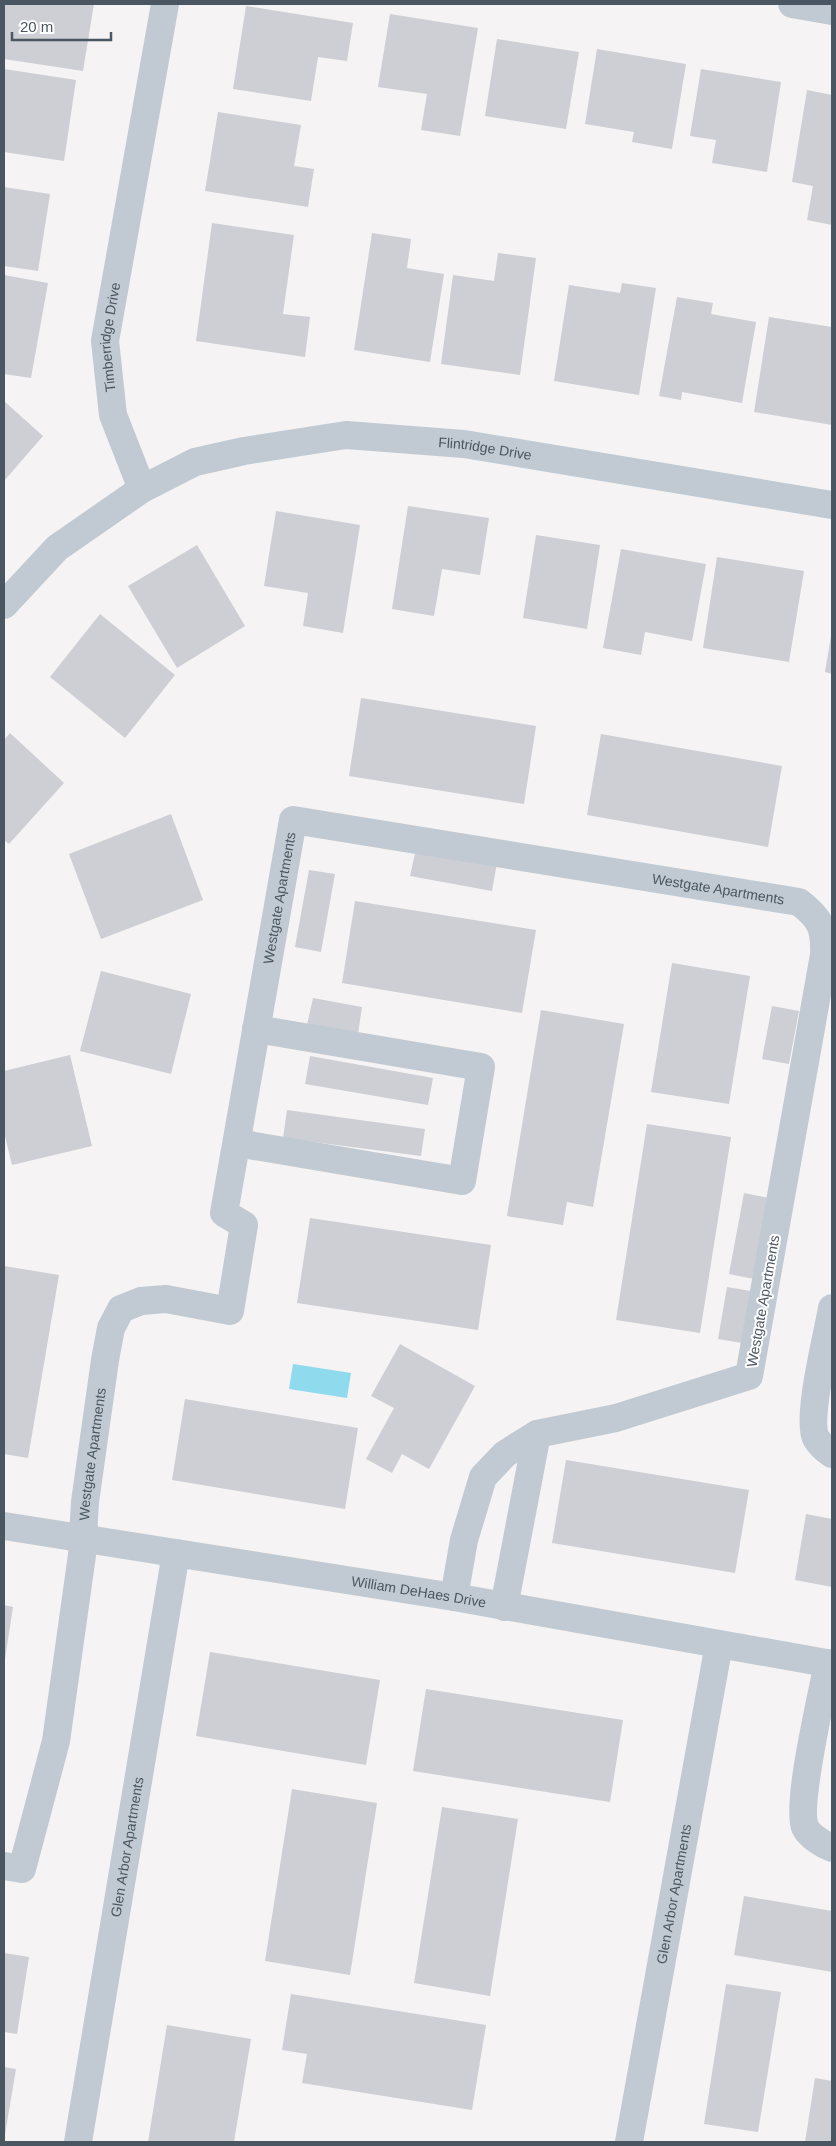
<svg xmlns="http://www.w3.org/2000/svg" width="836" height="2146" font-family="Arial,sans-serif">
	<rect width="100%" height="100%" fill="#f5f3f3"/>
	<path fill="#90daee" d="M293,1364L351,1373L347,1398L289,1389Z"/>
	<path fill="#cdcfd5" d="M4,4H94L83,71L4,59Z
		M246,6L353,23L347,61L318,57L311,101L233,89Z
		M390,14L478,28L460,136L421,130L427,94L378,87Z
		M497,39L579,52L566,129L485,116Z
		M597,49L686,64L672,149L632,142L634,132L585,124Z
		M4,69L76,80L64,161L4,152Z
		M701,69L781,82L767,172L712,163L716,140L690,136Z
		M807,90L832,95V225L807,220L813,186L792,182Z
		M218,112L301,125L294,166L314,169L308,207L205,191Z
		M4,187L50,194L38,271L4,266Z
		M212,223L294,235L283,314L310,317L305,357L196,341Z
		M372,233L411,239L407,268L444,274L430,362L354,350Z
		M498,253L536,258L520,375L441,364L453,275L494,281Z
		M4,275L48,283L31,378L4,374Z
		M622,283L656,288L639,395L554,381L569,285L620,293Z
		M677,297L713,303L711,314L756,322L742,403L682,392L681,400L659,396Z
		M769,317L832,327V425L754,412Z
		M4,401L43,436L4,481Z
		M408,506L489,518L480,575L442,569L434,616L392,609Z
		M276,511L360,525L343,633L303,626L308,593L264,586Z
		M536,535L600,545L587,629L523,618Z
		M197,545L245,626L177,668L128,586Z
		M621,549L706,564L692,641L645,632L641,655L603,648Z
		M717,557L804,571L789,662L703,648Z
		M100,614L175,675L125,738L50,677Z
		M831,636H832V674L825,672Z
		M361,698L536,726L524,804L349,776Z
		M10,733L64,783L9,844L4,840V740Z
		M601,734L782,766L768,847L587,815Z
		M171,814L203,900L101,939L69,854Z
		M416,849L497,863L492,891L410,876Z
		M309,870L335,874L321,952L295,947Z
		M355,901L536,930L522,1013L342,983Z
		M672,963L750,976L729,1104L651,1092Z
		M101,971L191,994L171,1074L80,1051Z
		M313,998L362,1007L358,1034L307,1025Z
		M772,1006L799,1011L789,1064L762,1059Z
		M541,1010L624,1024L593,1207L567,1202L563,1225L507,1216Z
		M70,1055L92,1146L12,1165L4,1132V1071Z
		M310,1056L433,1078L428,1105L305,1084Z
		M287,1110L425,1129L421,1156L283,1138Z
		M647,1124L731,1137L700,1333L616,1320Z
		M744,1193L769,1198L754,1279L729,1274Z
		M310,1218L491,1245L478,1330L297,1303Z
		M4,1266L59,1275L28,1458L4,1454Z
		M727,1287L757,1292L748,1344L718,1339Z
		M400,1344L475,1386L429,1469L402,1454L392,1473L366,1459L394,1408L371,1396Z
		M185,1399L358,1428L345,1509L172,1480Z
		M566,1460L749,1490L735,1573L552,1543Z
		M806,1514L832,1519V1587L795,1580Z
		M4,1605L13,1607L5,1659H4Z
		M210,1652L380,1680L366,1765L196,1736Z
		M426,1689L623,1720L610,1802L413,1771Z
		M292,1789L377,1803L350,1975L265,1961Z
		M442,1807L518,1819L490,1996L414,1983Z
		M744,1896L832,1911V1972L734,1955Z
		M4,1953L29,1957L17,2034L4,2032Z
		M726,1984L781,1992L758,2132L704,2124Z
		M291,1994L486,2025L472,2110L302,2083L307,2054L282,2050Z
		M167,2025L251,2039L234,2142H148Z
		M4,2067L16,2069L5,2135H4Z
		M815,2078L832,2081V2142H805Z"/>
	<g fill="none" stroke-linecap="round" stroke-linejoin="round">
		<g stroke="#c1cad2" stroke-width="28">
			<path d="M792,4L832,11"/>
			<path id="s1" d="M142,489L113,415L105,341L165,4"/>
			<path id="s2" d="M4,605L57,548L142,489L195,462L244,451L346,435L464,444L832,505"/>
			<path d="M237,1143L462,1181L481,1067L256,1029"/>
			<path d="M832,1308C828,1333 806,1418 816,1438C820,1445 826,1450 832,1454"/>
			<path id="s3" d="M4,1526L454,1597L832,1664"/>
			<path d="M504,1607L537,1434"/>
			<path d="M828,1663C822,1695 796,1803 805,1827C809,1836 824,1845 832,1848"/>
			<path id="s4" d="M4,1866L22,1869L56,1741L82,1555L85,1502L105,1360L111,1328L121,1309L141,1301L166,1299L230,1311L244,1225L224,1213L293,820L799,902C821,919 825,928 824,955L749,1376L616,1418L537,1434L505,1454L483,1477L464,1540L454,1597"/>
			<path id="s5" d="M78,2142L176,1553"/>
			<path id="s6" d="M629,2142L719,1644"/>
		</g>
	</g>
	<g text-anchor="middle" stroke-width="4" stroke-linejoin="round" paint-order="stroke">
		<g font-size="14" fill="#4a5661" stroke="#fff">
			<text dy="5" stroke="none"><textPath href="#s1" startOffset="158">Timberridge Drive</textPath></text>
			<text dy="5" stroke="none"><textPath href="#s2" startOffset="534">Flintridge Drive</textPath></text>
			<text dy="5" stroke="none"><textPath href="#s4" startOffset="1641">Westgate Apartments</textPath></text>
			<text dy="5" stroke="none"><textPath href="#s4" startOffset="1131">Westgate Apartments</textPath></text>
			<text transform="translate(763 1301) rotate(-80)" y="5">Westgate Apartments</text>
			<text dy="5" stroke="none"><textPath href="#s4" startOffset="440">Westgate Apartments</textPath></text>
			<text dy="5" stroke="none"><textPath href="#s3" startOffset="420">William DeHaes Drive</textPath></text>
			<text dy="5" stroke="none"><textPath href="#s5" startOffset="299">Glen Arbor Apartments</textPath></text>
			<text dy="5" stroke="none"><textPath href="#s6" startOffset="252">Glen Arbor Apartments</textPath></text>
		</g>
	</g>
	<rect width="836" height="2146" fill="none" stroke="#4a5661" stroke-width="10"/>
	<path d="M12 32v8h99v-8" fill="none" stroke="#4a5661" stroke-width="2.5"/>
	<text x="20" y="32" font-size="15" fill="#4a5661" stroke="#ffffff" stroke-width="4" paint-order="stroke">20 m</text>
</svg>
